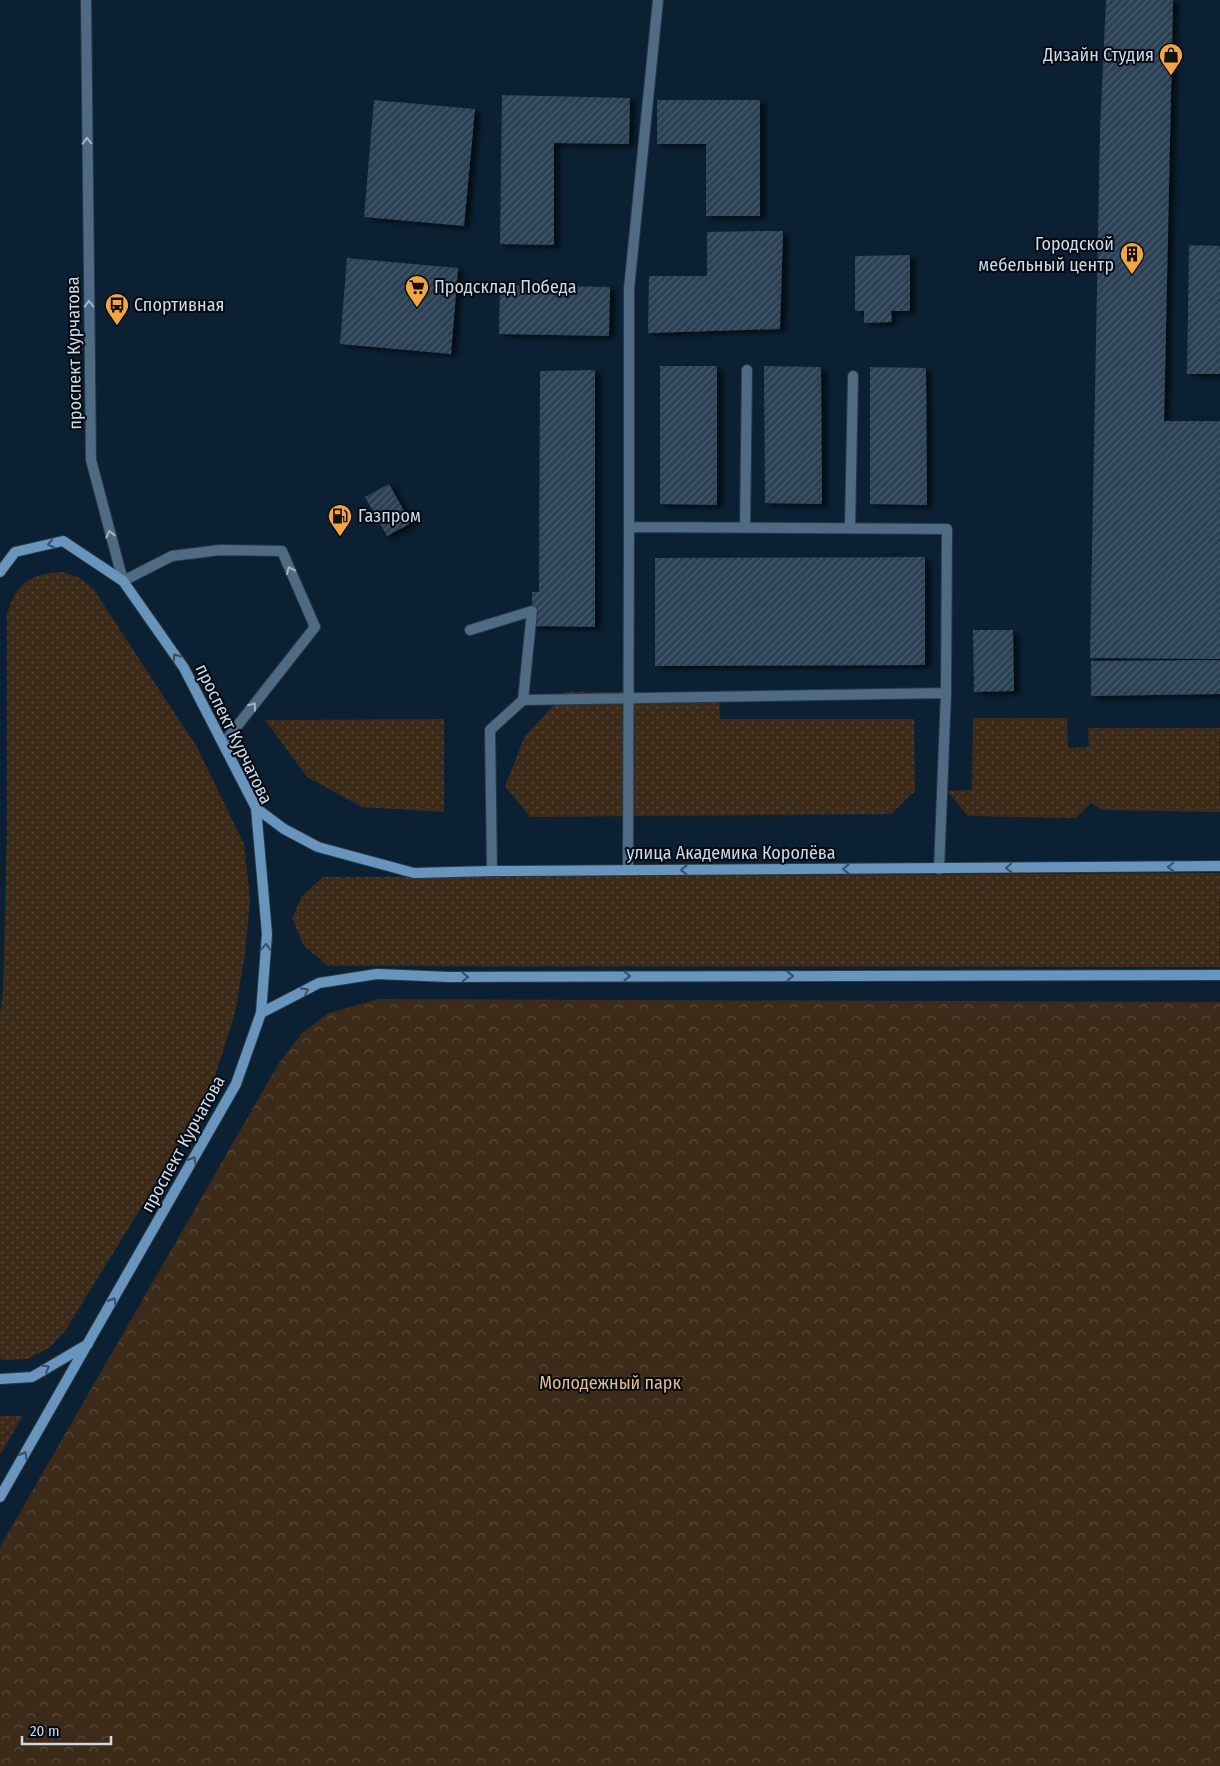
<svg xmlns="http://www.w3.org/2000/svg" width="1220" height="1766" font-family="'Fira Sans Condensed',sans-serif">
	<defs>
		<pattern id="grass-dots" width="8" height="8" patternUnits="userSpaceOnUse" patternTransform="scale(1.25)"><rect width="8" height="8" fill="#3c2b19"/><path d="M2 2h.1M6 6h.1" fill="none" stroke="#57493a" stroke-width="1.8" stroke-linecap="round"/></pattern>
		<pattern id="park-crowns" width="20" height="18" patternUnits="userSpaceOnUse" patternTransform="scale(1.25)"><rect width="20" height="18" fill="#3c2b19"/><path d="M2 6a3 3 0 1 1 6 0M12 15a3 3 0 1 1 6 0" fill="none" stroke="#57493a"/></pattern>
		<pattern id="building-hatch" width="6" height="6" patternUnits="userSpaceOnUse" patternTransform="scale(1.25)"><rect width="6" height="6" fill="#2c4155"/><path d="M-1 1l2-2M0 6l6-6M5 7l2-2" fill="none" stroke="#495c6d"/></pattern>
		<filter id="shadow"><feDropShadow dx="5.5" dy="3" stdDeviation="2.5" flood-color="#0009"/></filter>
	</defs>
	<rect width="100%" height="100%" fill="#0b2032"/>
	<path fill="url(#grass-dots)" d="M62,572L80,578L94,590L197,747L244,844L250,899L245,954L235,1013L215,1076L202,1105L141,1208L65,1331L49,1348L27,1359L3,1360L0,1359V1015L3,992L7,830V614C17,583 28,574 62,572Z
		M566,692L719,693L720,719H914L915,791L891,814L530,817L505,786L525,736Z
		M973,718H1067L1068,748L1089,747L1088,728H1220V812L1103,810L1093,804L1092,802L1076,818L968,816L947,791L972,790Z
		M444,719V812L362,807L307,777L265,720Z
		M1220,873V967L328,966L304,946L292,918L302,896L323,877Z
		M0,1416H23L0,1455Z"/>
	<path fill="url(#park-crowns)" d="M378,999L1220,1002V1766H0V1547L279,1063L302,1033L329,1013Z"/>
	<path fill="url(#building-hatch)" filter="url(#shadow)" d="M1106,0H1173L1164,421H1220V659L1090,658L1100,129Z
		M502,95L630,98L629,144L554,143V245L500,244Z
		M374,100L475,109L464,226L364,217Z
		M657,100H760V216H706V144H657Z
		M757,231H783L780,329L648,333L649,276H707V232Z
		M1189,245L1220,246V374H1187Z
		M910,255V311H891L892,322L864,323V311H855V256Z
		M347,258L458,268L451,354L340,344Z
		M500,285L610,287L609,336L499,334Z
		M660,366H717V505L660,504Z
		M764,366L821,367L822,504L765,503Z
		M870,367L926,368L927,505L870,504Z
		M595,370V627L532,626V592H539L540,371Z
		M389,484L411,523L387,536L365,497Z
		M925,557V665L655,666V558Z
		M973,630H1013L1014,691L974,692Z
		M1220,660V694L1091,696V661Z"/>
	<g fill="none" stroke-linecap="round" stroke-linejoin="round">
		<g stroke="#263a4b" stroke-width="12">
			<path id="service" d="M629,527V289L658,0
				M745,528L747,370
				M850,528L853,376
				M123,581L172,556L220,550L282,551L315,627L223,744
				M470,630L532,611L523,700L490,730L492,871
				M523,700L946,693
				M628,870L629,527L947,529L946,693L939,869"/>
		</g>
		<g stroke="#263a4b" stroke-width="12">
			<path id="tertiary" d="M86,0L91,460L123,581"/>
		</g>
		<g stroke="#263a4b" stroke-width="12">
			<path id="secondary" d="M0,572L15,552L63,541L123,581L184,668L256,808L267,934L261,1013L236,1084L0,1497
				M256,808L284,829L318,847L414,873L492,871L1220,866
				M261,1013L319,983L377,974L449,977L1220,975
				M0,1379L32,1377L88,1344"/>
		</g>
		<use href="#service" stroke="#4f6a83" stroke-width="10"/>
		<use href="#tertiary" stroke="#4f6a83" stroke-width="10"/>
		<use href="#secondary" stroke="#6995bd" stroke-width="10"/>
	</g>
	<defs><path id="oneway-chevron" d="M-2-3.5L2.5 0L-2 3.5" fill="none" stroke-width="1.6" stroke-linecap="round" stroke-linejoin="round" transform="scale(1.25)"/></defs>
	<g stroke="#a2b3c4">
		<use href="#oneway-chevron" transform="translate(87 141) rotate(-91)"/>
		<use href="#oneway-chevron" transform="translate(89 304) rotate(-91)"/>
		<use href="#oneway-chevron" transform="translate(110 534) rotate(-104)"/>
		<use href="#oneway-chevron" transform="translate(290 570) rotate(-114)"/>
		<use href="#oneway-chevron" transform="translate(253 706) rotate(-52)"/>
	</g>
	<g stroke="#364f67">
		<use href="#oneway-chevron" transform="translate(51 544) rotate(168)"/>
		<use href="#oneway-chevron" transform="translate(176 657) rotate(-125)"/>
		<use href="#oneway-chevron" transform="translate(1171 867) rotate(179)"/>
		<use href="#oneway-chevron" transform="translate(1009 868) rotate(179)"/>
		<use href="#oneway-chevron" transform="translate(846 869) rotate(180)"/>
		<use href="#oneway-chevron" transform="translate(684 870) rotate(180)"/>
		<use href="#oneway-chevron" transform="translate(266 947) rotate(-86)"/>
		<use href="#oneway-chevron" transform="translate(627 976)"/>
		<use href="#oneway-chevron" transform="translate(790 976)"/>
		<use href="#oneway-chevron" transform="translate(465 977)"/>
		<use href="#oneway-chevron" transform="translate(305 991) rotate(-27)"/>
		<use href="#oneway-chevron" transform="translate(193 1160) rotate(-60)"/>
		<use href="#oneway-chevron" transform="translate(113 1301) rotate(-60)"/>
		<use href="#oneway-chevron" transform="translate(46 1368) rotate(-31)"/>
		<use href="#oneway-chevron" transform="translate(24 1455) rotate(-60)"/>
	</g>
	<defs>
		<g id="shop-pin" transform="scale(1.25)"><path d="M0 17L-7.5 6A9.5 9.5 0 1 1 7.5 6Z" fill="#f2a542" stroke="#030911"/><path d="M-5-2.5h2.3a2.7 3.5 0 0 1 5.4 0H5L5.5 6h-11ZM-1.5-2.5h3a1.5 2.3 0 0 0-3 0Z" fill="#111"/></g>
		<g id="building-pin" transform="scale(1.25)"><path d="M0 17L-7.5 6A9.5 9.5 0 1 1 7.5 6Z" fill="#f2a542" stroke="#030911"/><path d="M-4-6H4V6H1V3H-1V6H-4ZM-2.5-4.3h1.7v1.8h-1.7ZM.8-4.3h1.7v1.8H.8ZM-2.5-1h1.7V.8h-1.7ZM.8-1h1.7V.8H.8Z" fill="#111"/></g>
		<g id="supermarket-pin" transform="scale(1.25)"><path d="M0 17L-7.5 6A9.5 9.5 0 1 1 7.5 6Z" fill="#f2a542" stroke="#030911"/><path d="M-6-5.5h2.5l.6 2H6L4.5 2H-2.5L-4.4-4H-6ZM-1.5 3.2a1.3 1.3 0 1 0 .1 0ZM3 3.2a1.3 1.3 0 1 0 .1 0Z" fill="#111"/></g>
		<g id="bus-pin" transform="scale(1.25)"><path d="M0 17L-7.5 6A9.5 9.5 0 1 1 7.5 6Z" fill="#f2a542" stroke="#030911"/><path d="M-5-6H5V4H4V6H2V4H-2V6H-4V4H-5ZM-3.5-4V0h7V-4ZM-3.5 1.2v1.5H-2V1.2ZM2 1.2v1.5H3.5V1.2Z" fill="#111"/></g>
		<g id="fuel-pin" transform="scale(1.25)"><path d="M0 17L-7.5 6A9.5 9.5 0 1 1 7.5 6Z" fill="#f2a542" stroke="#030911"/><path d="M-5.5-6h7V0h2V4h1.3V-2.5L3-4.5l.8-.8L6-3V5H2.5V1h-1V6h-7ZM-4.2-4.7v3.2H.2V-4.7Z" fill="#111"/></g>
	</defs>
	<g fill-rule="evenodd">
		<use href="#shop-pin" x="1171" y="55"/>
		<use href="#building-pin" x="1132" y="254"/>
		<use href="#supermarket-pin" x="417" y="287"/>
		<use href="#bus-pin" x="117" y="305"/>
		<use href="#fuel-pin" x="340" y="516"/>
	</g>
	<g text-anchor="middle" stroke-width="4" stroke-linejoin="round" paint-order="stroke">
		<g font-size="18" fill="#cedbe7" stroke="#030911" text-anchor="start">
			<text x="1154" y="61" text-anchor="end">Дизайн Студия</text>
			<text x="1114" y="250" text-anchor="end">Городской<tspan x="1114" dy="21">мебельный центр</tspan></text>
			<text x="434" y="293">Продсклад Победа</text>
			<text x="134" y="311">Спортивная</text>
			<text x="358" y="522">Газпром</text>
		</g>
		<g font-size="18" fill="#cedbe7" stroke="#030911">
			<text transform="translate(74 353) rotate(-91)" y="6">проспект Курчатова</text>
			<text transform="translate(234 734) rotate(64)" y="6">проспект Курчатова</text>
			<text x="731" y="859">улица Академика Королёва</text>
			<text transform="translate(183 1144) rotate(-61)" y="6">проспект Курчатова</text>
		</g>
		<g font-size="18" fill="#e7ba88" stroke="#030911">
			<text x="610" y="1389">Молодежный парк</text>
		</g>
	</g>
	<path d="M22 1736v8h89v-8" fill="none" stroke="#cedbe7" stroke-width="2.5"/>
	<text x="30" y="1736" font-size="15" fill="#cedbe7" stroke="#030911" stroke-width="4" paint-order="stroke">20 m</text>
</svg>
